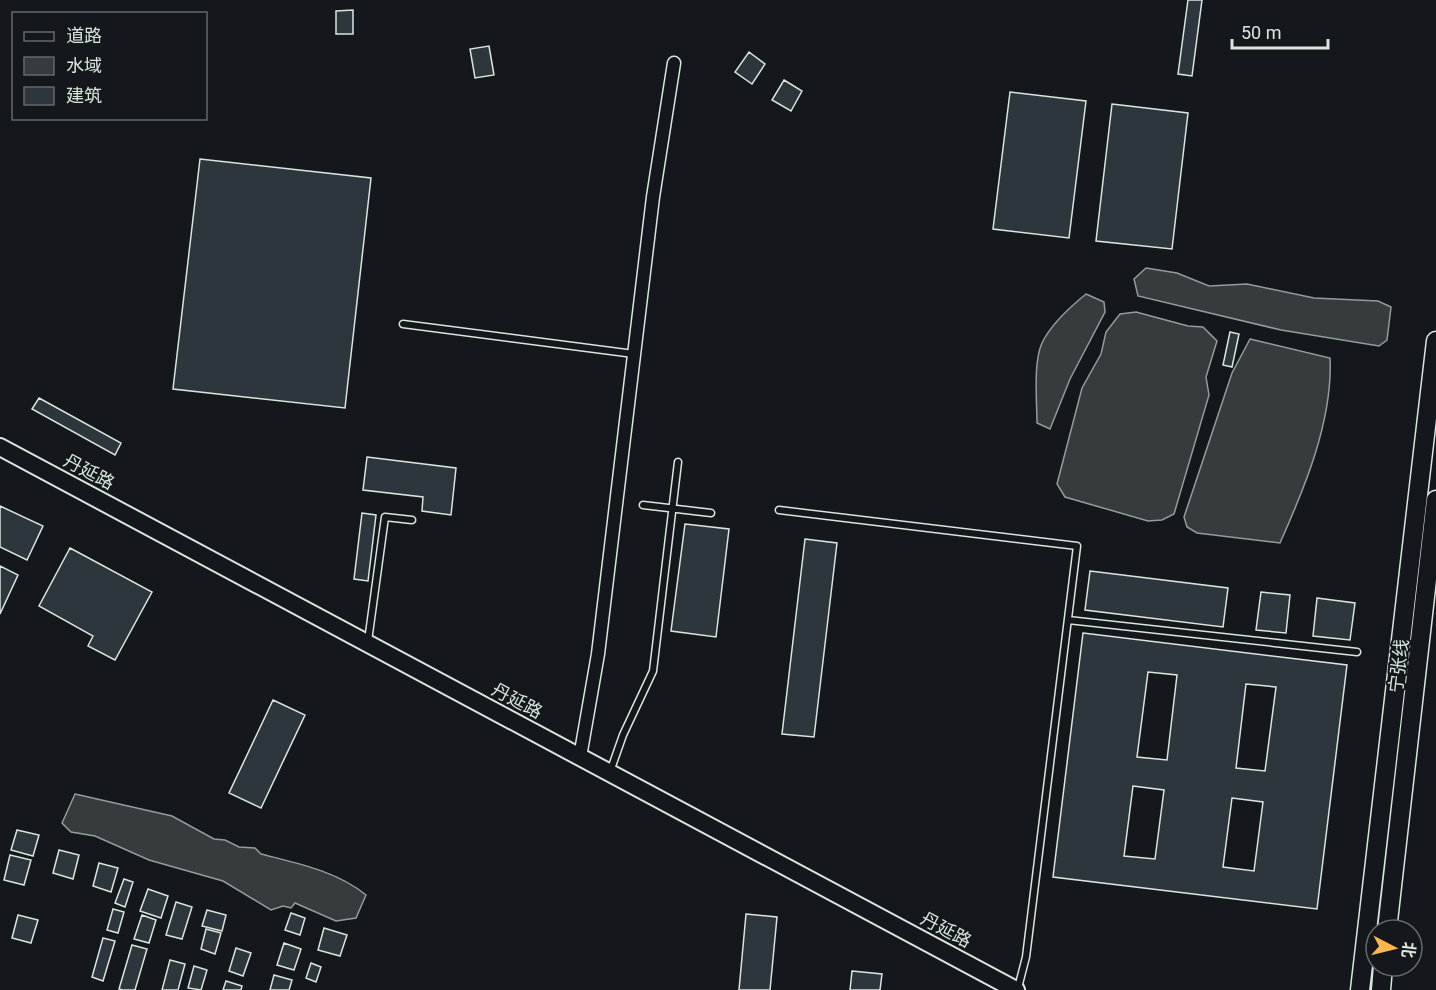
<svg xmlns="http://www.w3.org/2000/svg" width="1436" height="990" font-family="Roboto,'Noto Sans SC',sans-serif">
	<rect width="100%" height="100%" fill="#14181c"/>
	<path fill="#363b3e" stroke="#939e99" stroke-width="1.5" d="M1146,268L1177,273L1209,286L1247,284L1314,298L1378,301L1391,307L1387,340L1379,346L1281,330L1138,296L1134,279Z
		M1086,294L1104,302L1105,312L1070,379L1050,429L1037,423C1037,401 1033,363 1042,343C1051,324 1070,307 1086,294Z
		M1136,312L1188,326L1203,327L1217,341L1206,377L1209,395L1174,514L1162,520L1148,521L1065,497L1057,484L1082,388L1101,354L1106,332L1120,314Z
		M1250,339L1330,358C1333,420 1305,487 1280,543L1197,533L1187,527L1184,517L1232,373Z
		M75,794L172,816L214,839L225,840L239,847L255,848L261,854C296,863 337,871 366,895L356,918L336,921L295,903L291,908L283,906L271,910L223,881L149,860L95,836L71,832L62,823Z"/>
	<path fill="#2c363c" stroke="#d8e6dc" stroke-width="1.5" fill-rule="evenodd" d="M1188,0H1202L1192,76L1178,74Z
		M353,10V34H336V11Z
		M489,46L494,75L475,78L470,49Z
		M749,52L765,64L752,84L735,72Z
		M784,80L802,91L791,111L772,100Z
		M1010,92L1086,101L1069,238L993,229Z
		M1112,104L1188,113L1172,249L1096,241Z
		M200,159L371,178L345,408L173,389Z
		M1230,332L1239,334L1232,367L1223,365Z
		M39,398L121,443L115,455L32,409Z
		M367,457L456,468L451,515L422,511L423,497L363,490Z
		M0,506L43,526L27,560L0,547Z
		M362,513L376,515L368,581L354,579Z
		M685,524L729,529L716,637L671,631Z
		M805,539L837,543L814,737L782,734Z
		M70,548L152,592L115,660L88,646L93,636L39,606Z
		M0,566L18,575L0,614Z
		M1090,571L1228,588L1223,627L1085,610Z
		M1261,592L1290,595L1286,633L1256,630Z
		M1317,598L1355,603L1350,640L1313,636Z
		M1083,633L1347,665L1317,909L1053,877ZM1148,672L1177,675L1167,760L1137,757ZM1246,684L1276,687L1265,771L1236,768ZM1133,786L1164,790L1155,859L1124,856ZM1232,798L1263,802L1254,871L1223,867Z
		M273,700L305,715L261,808L229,793Z
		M17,830L39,835L33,856L11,850Z
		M59,850L79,855L73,879L53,873Z
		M10,855L31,860L24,885L4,880Z
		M99,863L118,868L111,892L93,886Z
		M124,879L133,882L125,907L115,903Z
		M148,889L168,896L161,918L140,911Z
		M176,902L192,907L182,939L166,935Z
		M113,909L124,912L118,933L107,930Z
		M207,910L226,915L222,931L202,926Z
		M291,913L305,918L300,935L285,930Z
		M746,914L777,917L770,990H739Z
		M18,915L38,920L31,943L12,938Z
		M142,915L156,920L149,943L134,939Z
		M324,928L347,935L340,956L318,950Z
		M206,929L221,933L215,954L201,949Z
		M103,938L115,941L103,981L92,977Z
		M284,943L301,949L294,970L277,965Z
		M132,945L147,949L135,990H123L119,989Z
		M236,948L251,953L243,976L229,971Z
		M170,960L185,964L178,990H162Z
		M311,963L321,967L316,982L306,978Z
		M194,966L207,970L201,990L188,988Z
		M852,971L882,974L880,990H850Z
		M274,975L292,980L289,990H270Z
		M226,981L242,986L241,990H223Z"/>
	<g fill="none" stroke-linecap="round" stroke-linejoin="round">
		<g stroke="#d8e6dc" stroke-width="9">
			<path id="lane" d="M403,324L634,354
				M643,505L711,513
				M779,510L1077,546L1026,957L1018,988
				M1068,620L1357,652
				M368,641L385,517L412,520
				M610,772L623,735L653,671L678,462"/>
		</g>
		<g stroke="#d8e6dc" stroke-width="15">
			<path id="street" d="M580,757L598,654L653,197L674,63"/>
		</g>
		<g stroke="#d8e6dc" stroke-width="20">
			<path id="secondary" d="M0,447L1016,990"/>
		</g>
		<g stroke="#d8e6dc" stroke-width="21">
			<path id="primary" d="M1387,930L1436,500
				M1360,990L1436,341
				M1381,990L1383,966"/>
		</g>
		<use href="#lane" stroke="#14181c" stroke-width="6"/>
		<use href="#street" stroke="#14181c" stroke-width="12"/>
		<use href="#secondary" stroke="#14181c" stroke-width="16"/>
		<use href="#primary" stroke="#14181c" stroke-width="18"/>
	</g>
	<g text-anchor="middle" stroke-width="4.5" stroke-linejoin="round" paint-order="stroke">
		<g font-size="18" fill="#d8e6dc" stroke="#14181c">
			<text transform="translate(89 472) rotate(28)" y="6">丹延路</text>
			<text transform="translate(1399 666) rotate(-83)" y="6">宁张线</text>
			<text transform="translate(517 701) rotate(28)" y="6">丹延路</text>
			<text transform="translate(946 930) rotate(28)" y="6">丹延路</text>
		</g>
	</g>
	<rect x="12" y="12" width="195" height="108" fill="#14181c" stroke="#626a69" stroke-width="1.5"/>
	<rect x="24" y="32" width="30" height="9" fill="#14181c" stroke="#626a69" stroke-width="1.5"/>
	<text x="66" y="42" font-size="18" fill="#d8e6dc">道路</text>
	<rect x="24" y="57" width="30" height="18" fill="#363b3e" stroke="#626a69" stroke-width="1.5"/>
	<text x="66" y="72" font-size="18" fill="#d8e6dc">水域</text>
	<rect x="24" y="87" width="30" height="18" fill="#2c363c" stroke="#626a69" stroke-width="1.5"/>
	<text x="66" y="102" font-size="18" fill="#d8e6dc">建筑</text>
	<g transform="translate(1394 948) rotate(97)"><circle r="28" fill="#14181c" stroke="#626a69" stroke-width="1.5"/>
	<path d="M0-4.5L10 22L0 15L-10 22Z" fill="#ffb74d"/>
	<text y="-9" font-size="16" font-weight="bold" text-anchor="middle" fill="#d8e6dc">北</text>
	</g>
	<path d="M1232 39v9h96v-9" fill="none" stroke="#d8e6dc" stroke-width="3"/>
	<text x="1241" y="39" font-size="18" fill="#d8e6dc" stroke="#14181c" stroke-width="4.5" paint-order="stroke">50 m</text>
</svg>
